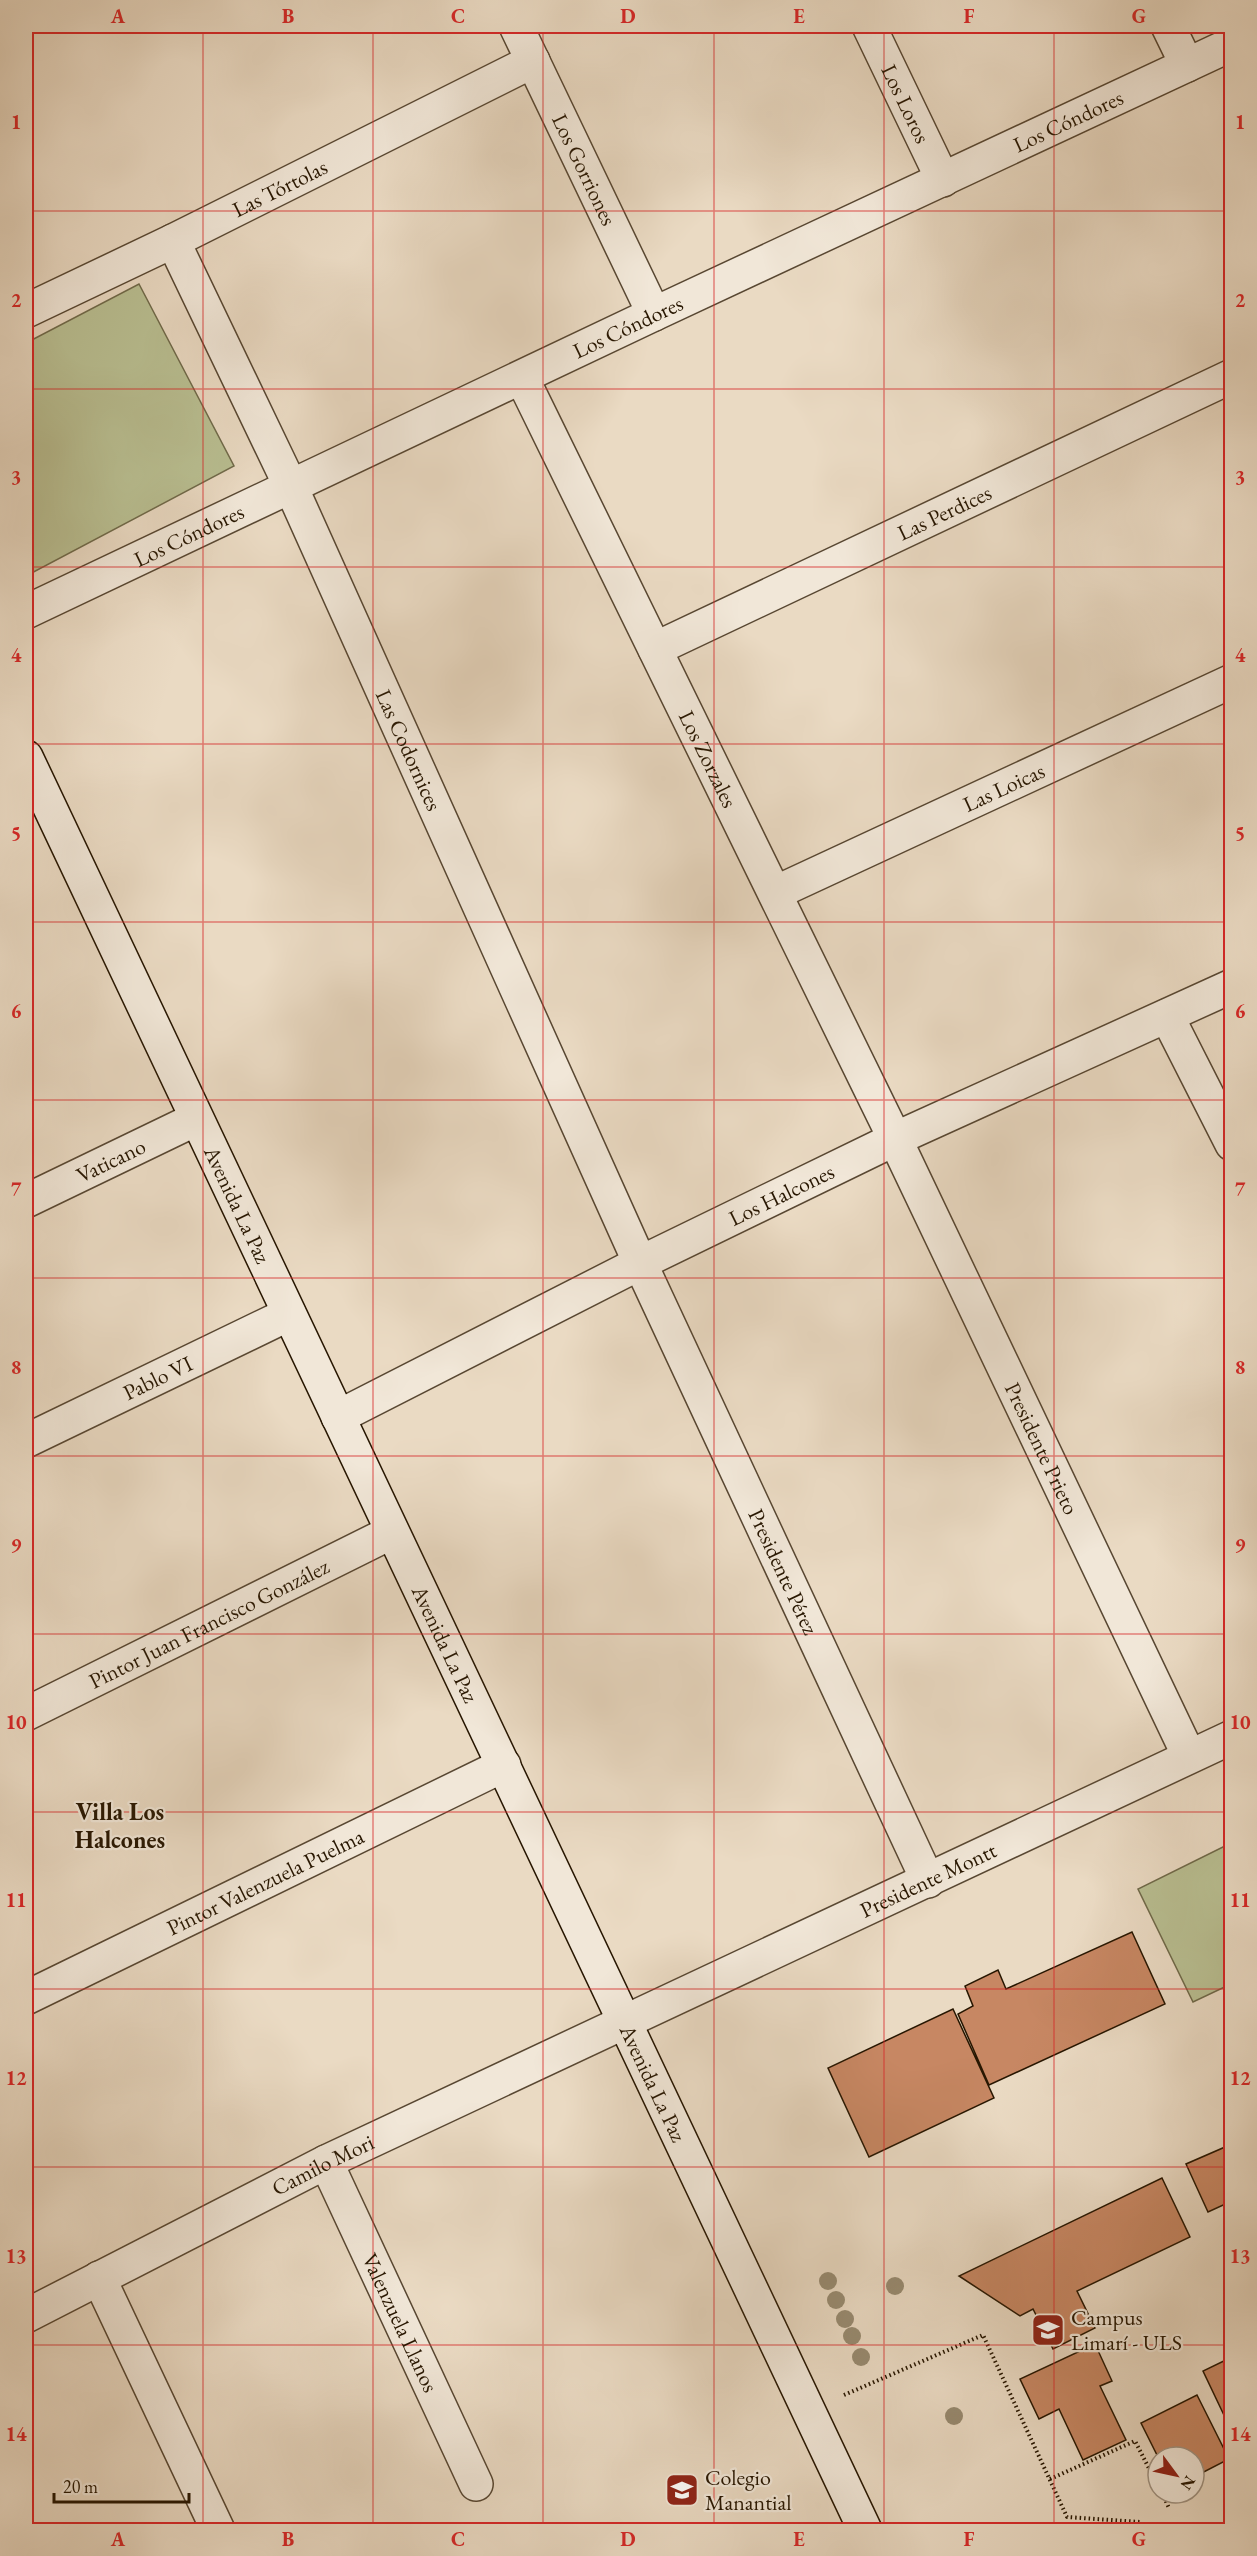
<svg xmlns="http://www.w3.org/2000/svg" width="1257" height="2556" font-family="'EB Garamond',serif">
	<rect width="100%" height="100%" fill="#eadac3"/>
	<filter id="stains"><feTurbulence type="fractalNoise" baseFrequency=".00333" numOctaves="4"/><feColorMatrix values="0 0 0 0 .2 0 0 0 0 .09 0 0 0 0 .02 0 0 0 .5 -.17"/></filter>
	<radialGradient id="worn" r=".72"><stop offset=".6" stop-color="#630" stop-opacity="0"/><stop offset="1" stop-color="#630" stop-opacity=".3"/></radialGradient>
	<path fill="#b9bf92" stroke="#706a4a" stroke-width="1.5" d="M139,284L234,466L26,576V343Z
		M1231,1843V1984L1193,2002L1138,1889Z"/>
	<path fill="#c78763" stroke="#271601" stroke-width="1.5" d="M1132,1932L1165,2004L989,2085L958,2014L973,2006L965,1986L998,1970L1006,1989Z
		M953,2009L994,2098L869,2157L828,2068Z
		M1232,2144V2201L1208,2212L1186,2164Z
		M1162,2178L1190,2237L1077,2291L1095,2328L1053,2349L1033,2309L1020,2316L959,2276Z
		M1095,2344L1112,2381L1100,2386L1126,2440L1083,2460L1059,2409L1039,2419L1020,2379Z
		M1232,2357V2432L1203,2371Z
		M1197,2395L1229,2459L1194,2477V2457H1158L1141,2423Z"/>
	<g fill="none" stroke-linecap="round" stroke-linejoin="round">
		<g stroke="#584732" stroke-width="36">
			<g id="minor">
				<path id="s1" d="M516,26L654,314"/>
				<path id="s2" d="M869,26L943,180"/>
				<path d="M1168,26L1187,65"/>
				<path id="s3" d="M173,241L291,487L640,1263L928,1881"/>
				<path id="s4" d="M26,311L173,241L533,61"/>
				<path id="s5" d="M522,378L895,1139L1189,1756"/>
				<path id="s6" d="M26,612L654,314L1232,44"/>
				<path id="s7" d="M655,649L1232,376"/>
				<path id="s8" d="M775,893L1232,681"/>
				<path d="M1167,1016L1232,1144"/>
				<path id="s9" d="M26,1201L196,1119"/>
				<path id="s10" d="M338,1417L640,1263L895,1139L1232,986"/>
				<path id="s11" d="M26,1441L289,1314"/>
				<path id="s12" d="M26,1714L392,1532"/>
				<path id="s13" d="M26,1998L504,1765"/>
				<path id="s14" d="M326,2162L476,2484"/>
				<path d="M99,2278L218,2530"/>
				<path id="s15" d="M26,2316L326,2162L1232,1737"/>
			</g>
		</g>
		<g stroke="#271601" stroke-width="36">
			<g id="secondary">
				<path id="s16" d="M26,757L865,2530"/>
			</g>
		</g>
		<path stroke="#271601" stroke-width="4" stroke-dasharray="1.5 3" stroke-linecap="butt" d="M844,2395L983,2335L1067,2517L1140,2522
			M1050,2479L1135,2441L1158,2486
			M1162,2493L1169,2508"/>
		<use href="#minor" stroke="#f1e7d8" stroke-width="33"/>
		<use href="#secondary" stroke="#f1e7d8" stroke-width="33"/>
	</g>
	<g fill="#978a70">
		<circle cx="828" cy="2281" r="9"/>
		<circle cx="895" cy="2286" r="9"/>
		<circle cx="836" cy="2300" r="9"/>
		<circle cx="845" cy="2319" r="9"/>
		<circle cx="852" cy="2336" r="9"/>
		<circle cx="861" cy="2357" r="9"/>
		<circle cx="954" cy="2416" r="9"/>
	</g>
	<path fill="none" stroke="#d62828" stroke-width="1.5" stroke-opacity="0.55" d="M203,26V2530M373,26V2530M543,26V2530M714,26V2530M884,26V2530M1054,26V2530M26,211H1232M26,389H1232M26,567H1232M26,744H1232M26,922H1232M26,1100H1232M26,1278H1232M26,1456H1232M26,1634H1232M26,1812H1232M26,1989H1232M26,2167H1232M26,2345H1232"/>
	<defs>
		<g id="university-square" transform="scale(1.725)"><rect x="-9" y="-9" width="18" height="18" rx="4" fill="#8f2418" stroke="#f1e7d8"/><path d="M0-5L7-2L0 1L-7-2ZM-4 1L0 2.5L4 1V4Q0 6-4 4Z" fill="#fff"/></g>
		<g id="school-square" transform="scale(1.725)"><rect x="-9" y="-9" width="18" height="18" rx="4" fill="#8f2418" stroke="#f1e7d8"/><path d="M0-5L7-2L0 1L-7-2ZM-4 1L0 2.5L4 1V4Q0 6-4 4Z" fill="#fff"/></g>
	</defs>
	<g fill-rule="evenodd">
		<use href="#university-square" x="1048" y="2330"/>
		<use href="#school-square" x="682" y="2490"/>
	</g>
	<g text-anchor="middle" stroke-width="4.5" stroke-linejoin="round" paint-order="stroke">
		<g font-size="22" fill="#271601" stroke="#f1e7d8">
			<text dy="8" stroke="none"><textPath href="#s2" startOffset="86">Los Loros</textPath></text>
			<text dy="8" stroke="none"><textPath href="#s6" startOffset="1152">Los Cóndores</textPath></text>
			<text dy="8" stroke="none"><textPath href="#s1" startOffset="159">Los Gorriones</textPath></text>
			<text dy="8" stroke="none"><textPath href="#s4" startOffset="282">Las Tórtolas</textPath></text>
			<text dy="8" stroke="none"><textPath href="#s6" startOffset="666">Los Cóndores</textPath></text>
			<text dy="8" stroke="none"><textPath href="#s7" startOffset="320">Las Perdices</textPath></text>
			<text dy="8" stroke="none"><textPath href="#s6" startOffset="180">Los Cóndores</textPath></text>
			<text dy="8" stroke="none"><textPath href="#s3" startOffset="561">Las Codornices</textPath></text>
			<text dy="8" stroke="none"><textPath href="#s5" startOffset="424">Los Zorzales</textPath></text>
			<text dy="8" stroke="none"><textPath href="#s8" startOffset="252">Las Loicas</textPath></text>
			<text dy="8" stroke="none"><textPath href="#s9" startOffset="94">Vaticano</textPath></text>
			<text dy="8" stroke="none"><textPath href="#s10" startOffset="496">Los Halcones</textPath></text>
			<text dy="8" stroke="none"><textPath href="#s16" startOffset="495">Avenida La Paz</textPath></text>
			<text dy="8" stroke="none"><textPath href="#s11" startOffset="146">Pablo VI</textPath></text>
			<text dy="8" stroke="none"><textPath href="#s5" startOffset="1190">Presidente Prieto</textPath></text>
			<text dy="8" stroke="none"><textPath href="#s3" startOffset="1464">Presidente Pérez</textPath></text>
			<text dy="8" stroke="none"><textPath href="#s12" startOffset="204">Pintor Juan Francisco González</textPath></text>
			<text dy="8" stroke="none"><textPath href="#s16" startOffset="981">Avenida La Paz</textPath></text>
			<text dy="8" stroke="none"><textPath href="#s13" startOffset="266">Pintor Valenzuela Puelma</textPath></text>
			<text dy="8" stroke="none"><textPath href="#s15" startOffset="1002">Presidente Montt</textPath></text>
			<text dy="8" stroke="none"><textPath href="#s16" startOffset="1467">Avenida La Paz</textPath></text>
			<text dy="8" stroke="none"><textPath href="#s15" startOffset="333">Camilo Mori</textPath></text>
			<text dy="8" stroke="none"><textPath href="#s14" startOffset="177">Valenzuela Llanos</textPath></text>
		</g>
		<g font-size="22" fill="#271601" stroke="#f1e7d8" text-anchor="start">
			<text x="1071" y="2325">Campus<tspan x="1071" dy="25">Limarí - ULS</tspan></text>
			<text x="705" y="2485">Colegio<tspan x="705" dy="25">Manantial</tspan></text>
		</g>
		<g font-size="24" font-weight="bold" fill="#271601" stroke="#f1e7d8">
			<text x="120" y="1820">Villa Los<tspan x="120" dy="28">Halcones</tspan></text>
		</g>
	</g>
	<rect width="1257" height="2556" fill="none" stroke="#eadac3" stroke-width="66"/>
	<g transform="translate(1176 2475) rotate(123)"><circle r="28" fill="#f1e7d8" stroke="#a09382" stroke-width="1.5"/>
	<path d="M0-4.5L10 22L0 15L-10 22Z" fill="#8f2418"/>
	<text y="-9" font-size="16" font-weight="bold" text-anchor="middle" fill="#271601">N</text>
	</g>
	<path d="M54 2493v9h135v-9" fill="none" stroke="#271601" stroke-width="3"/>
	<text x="63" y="2493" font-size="18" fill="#271601" stroke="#f1e7d8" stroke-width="4.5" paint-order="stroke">20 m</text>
	<rect x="33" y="33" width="1191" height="2490" fill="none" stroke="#d62828" stroke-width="2"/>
	<g font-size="20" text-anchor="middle" font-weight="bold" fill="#d62828">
		<text x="118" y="23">A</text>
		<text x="288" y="23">B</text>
		<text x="458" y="23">C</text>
		<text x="628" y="23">D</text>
		<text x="799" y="23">E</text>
		<text x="969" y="23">F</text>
		<text x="1139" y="23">G</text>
		<text x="16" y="129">1</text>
		<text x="1240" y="129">1</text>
		<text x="16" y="307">2</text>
		<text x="1240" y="307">2</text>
		<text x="16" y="484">3</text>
		<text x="1240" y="484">3</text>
		<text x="16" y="662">4</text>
		<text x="1240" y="662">4</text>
		<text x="16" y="840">5</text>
		<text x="1240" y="840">5</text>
		<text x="16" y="1018">6</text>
		<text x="1240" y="1018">6</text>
		<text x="16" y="1196">7</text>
		<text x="1240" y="1196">7</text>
		<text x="16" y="1374">8</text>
		<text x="1240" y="1374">8</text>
		<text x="16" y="1552">9</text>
		<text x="1240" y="1552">9</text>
		<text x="16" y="1729">10</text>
		<text x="1240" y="1729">10</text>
		<text x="16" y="1907">11</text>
		<text x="1240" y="1907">11</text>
		<text x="16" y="2085">12</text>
		<text x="1240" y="2085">12</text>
		<text x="16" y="2263">13</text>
		<text x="1240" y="2263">13</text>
		<text x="16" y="2441">14</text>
		<text x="1240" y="2441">14</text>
		<text x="118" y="2546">A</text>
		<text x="288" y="2546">B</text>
		<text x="458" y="2546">C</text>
		<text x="628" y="2546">D</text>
		<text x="799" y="2546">E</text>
		<text x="969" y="2546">F</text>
		<text x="1139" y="2546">G</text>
	</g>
	<rect width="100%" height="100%" filter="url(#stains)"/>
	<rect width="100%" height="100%" fill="url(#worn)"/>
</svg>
